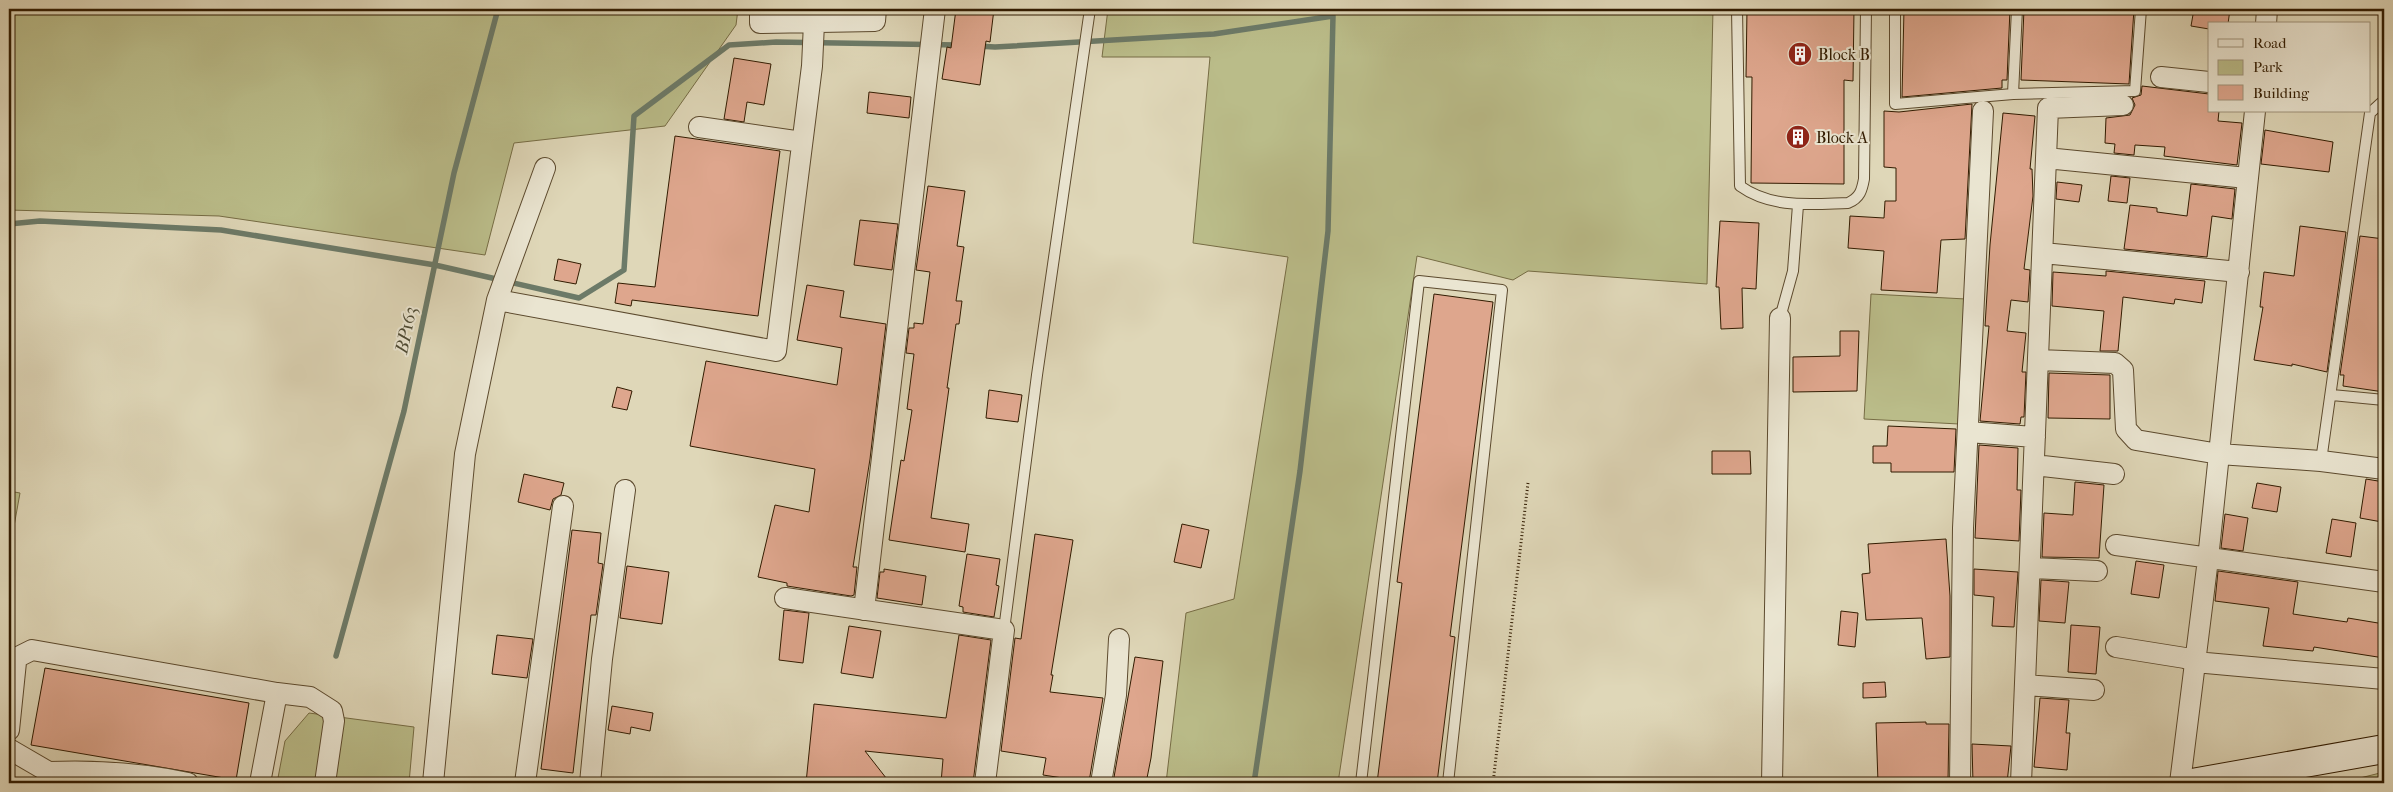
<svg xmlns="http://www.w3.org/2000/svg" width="2393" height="792" font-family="'IM FELL French Canon',serif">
	<rect width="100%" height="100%" fill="#dfd7b8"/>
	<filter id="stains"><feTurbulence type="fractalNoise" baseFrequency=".004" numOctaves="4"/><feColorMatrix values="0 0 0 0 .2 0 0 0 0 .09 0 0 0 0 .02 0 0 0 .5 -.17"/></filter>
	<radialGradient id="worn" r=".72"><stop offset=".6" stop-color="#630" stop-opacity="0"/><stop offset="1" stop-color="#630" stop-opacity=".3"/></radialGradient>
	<path fill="#babc89" stroke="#766c44" d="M9,9H738L736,25L665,126L514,143L485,255L219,216L9,210Z
		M1108,9H1713L1707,284L1528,271L1513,280L1417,256L1338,783H1166L1186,613L1234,599L1288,257L1193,243L1210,57H1102Z
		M1871,294L1966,299L1959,424L1864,419Z
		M9,491L20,493L9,554Z
		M309,713L414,727L409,783H277L285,741Z
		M2384,772V783H2340Z"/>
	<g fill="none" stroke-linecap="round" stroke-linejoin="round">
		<path stroke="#6c7a68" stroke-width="5.5" d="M977,46L995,47L1214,34L1333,16L1328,231L1300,471L1254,783
			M9,224L40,221L221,230L435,265L579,298L624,270L634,116L729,45L776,42L958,45
			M336,656L404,411L454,173L498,9"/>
	</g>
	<path fill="#dea68d" stroke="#311b00" d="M956,9H994L990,42L986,41L980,85L942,79L947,47L951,48Z
		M1747,9H1854L1853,81L1844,80V184L1751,183L1752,77H1746Z
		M1904,9H2010L2007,80H2002V88L1902,97Z
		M2024,9H2134L2129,84L2021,80Z
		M2194,9H2230L2228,24H2209V29L2191,26Z
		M734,58L771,64L764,105L747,102L744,122L724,119Z
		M2142,86L2209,94V111H2219L2218,121L2242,123L2237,165L2164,156L2165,147L2135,145L2134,155L2114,153L2115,144L2105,143L2106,118L2130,115L2135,105L2132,98L2141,95Z
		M869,92L911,97L909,118L867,113Z
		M1972,104L1965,239L1941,240L1937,293L1881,290L1884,251L1848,248L1850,216L1884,218L1885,201H1896V168L1884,167V111L1899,112Z
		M2003,113L2035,116L2030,169H2032L2033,196L2024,269L2030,270L2028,302L2011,300L2007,331L2026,333L2022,372H2026L2024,417H2021L2020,424L1980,421L1989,326H1985L1990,245Z
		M2265,130L2333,142L2329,172L2261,164Z
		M675,136L780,151L758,316L632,300L631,306L615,303L618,283L655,287Z
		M2111,176L2130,178L2127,203L2108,201Z
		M2057,182L2082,185L2079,202L2056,199Z
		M2191,184L2235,189L2232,219L2212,216L2207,257L2124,249L2130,205L2157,208V212L2187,216Z
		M928,186L965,191L957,246L964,247L956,301H962L959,324H956L947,388H949L931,518L969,524L965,552L889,540L901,460L904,461L912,410L907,409L914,354L906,353L909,328H914V323L923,324L930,272L916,270Z
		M860,220L898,224L892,270L854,265Z
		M1720,221L1759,223L1756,289L1742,288L1743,328L1721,329L1719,287H1716Z
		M2300,226L2346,232L2327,372L2292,364V366L2254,360L2263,307H2260L2264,272L2294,276Z
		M2360,236L2384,239V392L2343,386L2344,375H2340Z
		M558,259L581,264L576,284L554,280Z
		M2106,271L2205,281L2202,303L2175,299L2174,304L2123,297L2118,351H2100L2104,311L2052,306L2053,272L2106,276Z
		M807,285L844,291L840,317L886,324L870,459L853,567H857L854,595L851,596L787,586V583L758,577L775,505L809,512L815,469L690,446L706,361L837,385L842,348L797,340Z
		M1434,294L1493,302L1450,636L1455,637L1437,783H1377L1402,583L1397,582Z
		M1840,331H1859L1857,391L1793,392V357L1840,356Z
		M2049,373L2110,375V419L2048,418Z
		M617,387L632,391L627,410L612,407Z
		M989,390L1022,395L1018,422L986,418Z
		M1888,426L1956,429L1954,472H1891V463H1873V446H1887Z
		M1979,445L2018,448L2017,490H2021L2019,541L1975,538Z
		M1712,451H1750L1751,474H1712Z
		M524,474L564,483L561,495L553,499L550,510L518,502Z
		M2366,479L2384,482L2382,522L2360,518Z
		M2075,482L2104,485L2099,558L2042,557L2044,513L2073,515Z
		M2257,483L2281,487L2277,512L2252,508Z
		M2225,514L2248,518L2243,551L2221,548Z
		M2332,519L2356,523L2351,557L2326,553Z
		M1182,524L1209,530L1201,568L1174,562Z
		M572,530L601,533L598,563L603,564L596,615H591L573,773L541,769Z
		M1035,534L1073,540L1051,675H1053L1050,692L1103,698L1089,782L1043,775L1046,758L1001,751L1015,638L1021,639Z
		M1946,539L1950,596V657L1926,659L1922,618L1866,620L1862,574L1870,573L1868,544Z
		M967,554L1000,559L996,585L999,586L994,617L963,612V607L959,606Z
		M2136,561L2164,565L2159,598L2131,594Z
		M627,566L669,572L662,624L620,618Z
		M884,569L926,576L922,605L877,598L880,572H884Z
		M1974,569L2018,572L2014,627L1992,626L1994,597L1974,595Z
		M2218,571L2298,582L2293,614L2347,622L2348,618L2384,624V658L2314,647L2313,651L2263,646L2269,608L2215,601Z
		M2041,580L2069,582L2065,623L2039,621Z
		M784,610L809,613L803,663L779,660Z
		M1841,611L1858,613L1855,647L1838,645Z
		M2071,625L2100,627L2096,674L2068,672Z
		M849,626L881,631L873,678L841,673Z
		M497,635L533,639L527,678L492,674Z
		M959,635L991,640L973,783H941L943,759L865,751L890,783H806L814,704L946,718Z
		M1135,657L1163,661L1151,758L1146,783H1113Z
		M45,668L249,703L236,780L31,745Z
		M1885,682L1886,697L1863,698V683Z
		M2040,698L2069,700L2066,733H2070L2067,770L2034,767Z
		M612,706L653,713L650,731L631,727L630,734L608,730Z
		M1926,722V724H1949L1948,781L1878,783L1876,723Z
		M1972,744L2011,746L2007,783H1973Z"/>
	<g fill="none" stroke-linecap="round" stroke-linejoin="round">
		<g stroke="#5c4a2e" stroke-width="12">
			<path id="lane" d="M1737,9L1740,186C1772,209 1811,204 1848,203C1860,198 1862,190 1864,179L1866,9
				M1895,9V104L2013,94L2135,91L2141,9
				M2013,94L2017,9
				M1780,318L1793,271L1798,205
				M2332,395L2384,400
				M2321,461L2370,113L2381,103H2384
				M1004,630L1037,375L1090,9
				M1361,783L1419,281L1502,290L1448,783"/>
		</g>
		<g stroke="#5c4a2e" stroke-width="22">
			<path id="street" d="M760,9V23L875,21L876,9
				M2266,24L2267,9
				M2161,77L2209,82
				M699,127L802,142
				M2046,158L2247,178
				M2043,253L2239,272
				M497,300L776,351L812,66L814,23
				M2038,360L2115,363L2123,370L2126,429L2136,440L2219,454L2321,461L2384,469
				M1968,432L2035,437
				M2034,465L2114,474
				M2116,545L2384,582
				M2030,568L2097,571
				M785,598L1004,630L985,783
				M864,610L935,9
				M2116,647L2185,658L2195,662L2384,679
				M2025,685L2094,690
				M277,693L310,697L332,711L334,721L325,783
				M9,730L16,662L18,657L32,650L277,693L260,783
				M9,749L59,778
				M49,772C96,770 141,773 188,783
				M433,783L465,454L497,300L545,168
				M525,783L563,506
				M590,783L602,659L625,490
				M1101,783L1116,695L1119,639
				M1772,783L1780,318
				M1960,783L1963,528L1983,111
				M2021,783L2048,108L2123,105
				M2180,783L2208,559L2255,111"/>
		</g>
		<g stroke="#311b00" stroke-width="30">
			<path id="secondary" d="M2192,783L2384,749"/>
		</g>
		<path stroke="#311b00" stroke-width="3" stroke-dasharray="1 2.5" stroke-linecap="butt" d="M1493,783L1528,483"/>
		<use href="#lane" stroke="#eae5d1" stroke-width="10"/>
		<use href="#street" stroke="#eae5d1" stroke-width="20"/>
		<use href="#secondary" stroke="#eae5d1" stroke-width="28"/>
	</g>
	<defs>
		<g id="building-disc" transform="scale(1.25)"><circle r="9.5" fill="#8f2418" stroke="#eae5d1"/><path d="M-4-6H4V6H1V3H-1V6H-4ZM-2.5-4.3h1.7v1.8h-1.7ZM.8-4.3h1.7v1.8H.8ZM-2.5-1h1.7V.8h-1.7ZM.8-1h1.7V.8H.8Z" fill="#fff"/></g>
	</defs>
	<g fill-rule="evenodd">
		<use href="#building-disc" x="1800" y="54"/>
		<use href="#building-disc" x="1798" y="137"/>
	</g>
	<g text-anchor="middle" stroke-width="4" stroke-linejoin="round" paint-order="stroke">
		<g font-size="16" fill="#311b00" stroke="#eae5d1" text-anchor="start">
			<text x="1818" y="60">Block B</text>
			<text x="1816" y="143">Block A</text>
		</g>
		<g font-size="18" font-style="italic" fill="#4e4b34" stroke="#eae5d1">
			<text transform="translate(406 330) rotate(-78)" y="6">BP163</text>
		</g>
	</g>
	<rect width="2393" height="792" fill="none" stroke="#dfd7b8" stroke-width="30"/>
	<rect x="10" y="10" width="2373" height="772" fill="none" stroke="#311b00" stroke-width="2.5"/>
	<rect x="15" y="15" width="2363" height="762" fill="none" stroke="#311b00"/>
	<rect x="2208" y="22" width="162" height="90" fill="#eae5d1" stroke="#a0947d"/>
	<rect x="2218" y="39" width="25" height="8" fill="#eae5d1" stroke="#a0947d"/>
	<text x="2253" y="48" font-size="15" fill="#311b00">Road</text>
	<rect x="2218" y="60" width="25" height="15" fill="#babc89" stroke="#a0947d"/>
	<text x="2253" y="72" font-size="15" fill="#311b00">Park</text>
	<rect x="2218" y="85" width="25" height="15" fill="#dea68d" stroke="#a0947d"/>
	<text x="2253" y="98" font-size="15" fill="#311b00">Building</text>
	<rect width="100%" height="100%" filter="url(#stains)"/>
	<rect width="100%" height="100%" fill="url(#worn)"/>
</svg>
